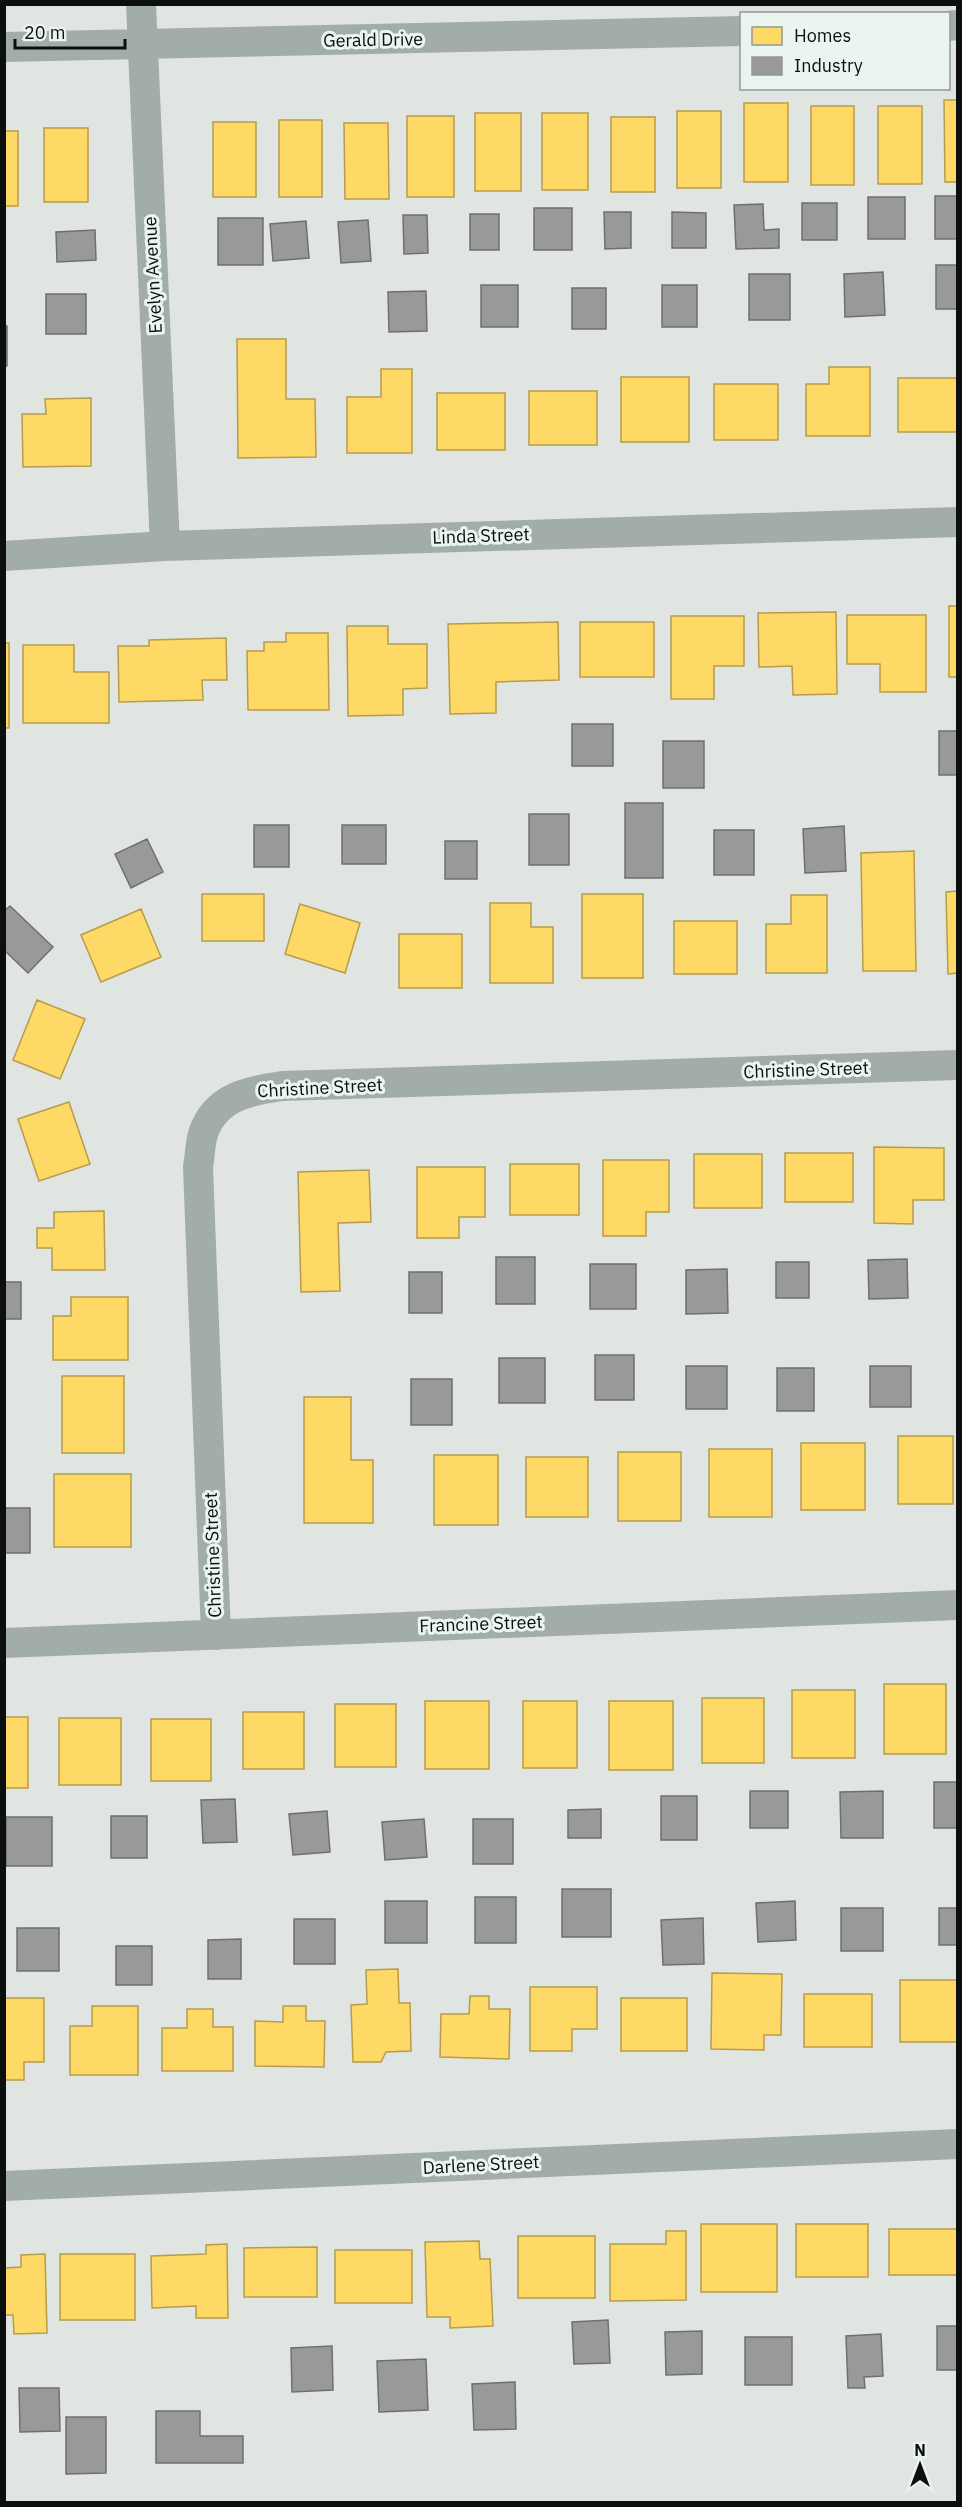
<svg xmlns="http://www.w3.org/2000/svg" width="962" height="2507" font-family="'IBM Plex Sans',sans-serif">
	<rect width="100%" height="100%" fill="#e0e5e2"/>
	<path fill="#ffd966" stroke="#b69c4b" stroke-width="1.5" d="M944,100H958V182H945Z
		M744,103H788V182H744Z
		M811,106H854V185H811Z
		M878,106H922V184H878Z
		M677,111H721V188H677Z
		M475,113H521V191H475Z
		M542,113H588V190H542Z
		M407,116H454V197H407Z
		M611,117H655V192H611Z
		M279,120H322V197H279Z
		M213,122H256V197H213Z
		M344,123H388L389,199H345Z
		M44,128H88V202H44Z
		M4,131H18V206H4Z
		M237,339H286V399H315L316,457L238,458Z
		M829,367H870V436H806V384H829Z
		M381,369H412V453H347V397H381Z
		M621,377H689V442H621Z
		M898,378H958V432H898Z
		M714,384H778V440H714Z
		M529,391H597V445H529Z
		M437,393H505V450H437Z
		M91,398V466L23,467L22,414H46L45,399Z
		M949,606H958V677H949Z
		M836,612L837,694L793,695L792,666L759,667L758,613Z
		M847,615H926V692H880V664H847Z
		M671,616H744V666H714V699H671Z
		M558,622L559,680L496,682V713L450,714L448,624Z
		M580,622H654V677H580Z
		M347,626H388V644H427V688L403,689V715L348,716Z
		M286,633H328L329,710H248L247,651H264V642H286Z
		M226,638L227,680H202L203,700L119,702L118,646H149V640Z
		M4,643H9V728H4Z
		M23,645H74V672H109V723H23Z
		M914,851L916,971H863L861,853Z
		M958,891V973L948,974L946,892Z
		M202,894H264V941H202Z
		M582,894H643V978H582Z
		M791,895H827V973H766V924H791Z
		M490,903H531V927H553V983H490Z
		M300,904L360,923L345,973L285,954Z
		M141,909L161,957L101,982L81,935Z
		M674,921H737V974H674Z
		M399,934H462V988H399Z
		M37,1000L85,1019L60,1079L13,1060Z
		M69,1102L90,1164L39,1181L18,1119Z
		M874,1147L944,1148V1200H913V1224L874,1223Z
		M785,1153H853V1202H785Z
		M694,1154H762V1208H694Z
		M603,1160H669V1212H646V1236H603Z
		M510,1164H579V1215H510Z
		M417,1167H485V1217H459V1238H417Z
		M369,1170L371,1222L338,1223L340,1291L301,1292L298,1172Z
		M104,1211L105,1270H52V1248H37V1228H54V1212Z
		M71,1297H128V1360H53V1316H71Z
		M62,1376H124V1453H62Z
		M304,1397H351V1460H373V1523H304Z
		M898,1436H953V1504H898Z
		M801,1443H865V1510H801Z
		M709,1449H772V1517H709Z
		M618,1452H681V1521H618Z
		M434,1455H498V1525H434Z
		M526,1457H588V1517H526Z
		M54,1474H131V1547H54Z
		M884,1684H946V1754H884Z
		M792,1690H855V1758H792Z
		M702,1698H764V1763H702Z
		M425,1701H489V1769H425Z
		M523,1701H577V1768H523Z
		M609,1701H673V1770H609Z
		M335,1704H396V1767H335Z
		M243,1712H304V1769H243Z
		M4,1717H28V1788H4Z
		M59,1718H121V1785H59Z
		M151,1719H211V1781H151Z
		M398,1969L399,2003H410L411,2051L386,2052L381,2062H353L351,2005L367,2004L366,1970Z
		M712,1973L782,1974L781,2035H764V2050L711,2049Z
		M900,1980H958V2042H900Z
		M530,1987H597V2029H572V2051H530Z
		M804,1994H872V2047H804Z
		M470,1996H489V2009H510L509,2059L440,2057L441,2014H469Z
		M4,1998H44V2062H24V2080H4Z
		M621,1998H687V2051H621Z
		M92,2006H138V2075H70V2026H92Z
		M283,2006H306V2021H325L324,2067L255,2066V2021L283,2022Z
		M187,2009H213V2027H233V2071H162V2028H187Z
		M701,2224H777V2292H701Z
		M796,2224H868V2277H796Z
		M889,2229H958V2275H889Z
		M666,2231H686V2300L610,2301V2244H666Z
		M518,2236H595V2298H518Z
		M479,2241L480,2259H490L493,2326L450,2328V2317H427L425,2242Z
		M227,2244L228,2318H196V2306L152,2308L151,2256L206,2254V2245Z
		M317,2247V2297H244V2248Z
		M335,2250H412V2303H335Z
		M45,2254L47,2333L14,2334L13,2315H4V2268L21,2267V2255Z
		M60,2254H135V2320H60Z"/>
	<path fill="#999" stroke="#6e706f" stroke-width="1.5" d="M935,196H958V239H935Z
		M868,197H905V239H868Z
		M802,203H837V240H802Z
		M763,204L764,230L779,229V248L736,249L734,205Z
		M534,208H572V250H534Z
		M604,212H631V248L605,249Z
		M672,212L706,213V248H672Z
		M470,214H499V250H470Z
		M403,215H427L428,253L404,254Z
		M218,218H263V265H218Z
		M368,220L371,261L341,263L338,222Z
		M306,221L309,258L273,261L270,224Z
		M95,230L96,260L57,262L56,232Z
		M936,265H958V309H936Z
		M883,272L885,315L845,317L844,274Z
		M749,274H790V320H749Z
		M481,285H518V327H481Z
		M662,285H697V327H662Z
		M572,288H606V329H572Z
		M426,291L427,331L389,332L388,292Z
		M46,294H86V334H46Z
		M4,326H7V366H4Z
		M572,724H613V766H572Z
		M939,731H958V775H939Z
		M663,741H704V788H663Z
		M625,803H663V878H625Z
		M529,814H569V865H529Z
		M254,825H289V867H254Z
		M342,825H386V864H342Z
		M844,826L846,871L805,873L803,829Z
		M714,830H754V875H714Z
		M147,839L163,872L131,888L115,854Z
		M445,841H477V879H445Z
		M10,906L53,947L28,973L4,950V911Z
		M496,1257H535V1304H496Z
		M907,1259L908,1298L869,1299L868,1260Z
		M776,1262H809V1298H776Z
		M590,1264H636V1309H590Z
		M727,1269L728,1313L686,1314V1270Z
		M409,1272H442V1313H409Z
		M4,1282H21V1319H4Z
		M595,1355H634V1400H595Z
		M499,1358H545V1403H499Z
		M686,1366H727V1409H686Z
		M870,1366H911V1407H870Z
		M777,1368H814V1411H777Z
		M411,1379H452V1425H411Z
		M4,1508H30V1553H4Z
		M934,1782H958V1828H934Z
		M750,1791H788V1828H750Z
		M883,1791V1838H841L840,1792Z
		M661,1796H697V1840H661Z
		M235,1799L237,1842L203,1843L201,1800Z
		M601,1809V1838H568V1810Z
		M327,1811L330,1852L293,1855L289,1814Z
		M111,1816H147V1858H111Z
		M6,1817H52V1866H6Z
		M424,1819L427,1857L385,1860L382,1822Z
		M473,1819H513V1864H473Z
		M562,1889H611V1937H562Z
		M475,1897H516V1943H475Z
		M385,1901H427V1943H385Z
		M795,1901L796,1940L758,1942L756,1903Z
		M841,1908H883V1951H841Z
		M939,1908H958V1945H939Z
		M703,1918L704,1964L663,1965L661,1920Z
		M294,1919H335V1964H294Z
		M17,1928H59V1971H17Z
		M241,1939V1979H208V1940Z
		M116,1946H152V1985H116Z
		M608,2320L610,2363L574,2364L572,2322Z
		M937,2326H958V2370H937Z
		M702,2331V2374L666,2375L665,2332Z
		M881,2334L883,2376L864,2377L865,2388H848L846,2336Z
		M745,2337H792V2385H745Z
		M332,2346L333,2390L292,2392L291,2348Z
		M426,2359L428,2410L379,2412L377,2361Z
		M515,2382L516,2429L474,2430L472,2384Z
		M19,2388H59L60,2431L20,2432Z
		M156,2411H200V2436H243V2463H156Z
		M66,2417H106V2473L66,2474Z"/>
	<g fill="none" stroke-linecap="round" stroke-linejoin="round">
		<path stroke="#a2adab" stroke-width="30" d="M141,4L165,546
			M948,26L958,25
			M4,47L742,31
			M4,556L165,546L958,522
			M216,1635L198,1167C200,1156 200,1144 203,1134C215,1097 248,1091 282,1086L958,1065
			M4,1643L958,1605
			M4,2186L958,2144"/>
	</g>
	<g text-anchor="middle" stroke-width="6" stroke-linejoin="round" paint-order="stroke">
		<g font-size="18" fill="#0b0f0d" stroke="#eaf5f0">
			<text transform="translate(373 40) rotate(-1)" y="6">Gerald Drive</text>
			<text transform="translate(153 275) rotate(-93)" y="6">Evelyn Avenue</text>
			<text transform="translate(481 536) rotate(-2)" y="6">Linda Street</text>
			<text transform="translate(806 1070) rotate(-2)" y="6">Christine Street</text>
			<text transform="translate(320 1088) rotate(-3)" y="6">Christine Street</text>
			<text transform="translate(213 1555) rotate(-92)" y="6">Christine Street</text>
			<text transform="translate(481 1624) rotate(-2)" y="6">Francine Street</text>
			<text transform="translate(481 2165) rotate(-3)" y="6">Darlene Street</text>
		</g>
	</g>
	<rect width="962" height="2507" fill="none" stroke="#0b0f0d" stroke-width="12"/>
	<rect x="740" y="12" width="210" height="78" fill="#eaf5f0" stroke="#919995" stroke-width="1.5"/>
	<rect x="752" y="27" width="30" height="18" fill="#ffd966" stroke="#919995" stroke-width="1.5"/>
	<text x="794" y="42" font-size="18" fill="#0b0f0d">Homes</text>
	<rect x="752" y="57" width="30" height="18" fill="#999999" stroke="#919995" stroke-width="1.5"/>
	<text x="794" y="72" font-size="18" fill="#0b0f0d">Industry</text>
	<g transform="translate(920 2465)" stroke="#eaf5f0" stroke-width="4.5" paint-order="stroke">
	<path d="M0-4.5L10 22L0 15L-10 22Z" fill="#0b0f0d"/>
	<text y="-9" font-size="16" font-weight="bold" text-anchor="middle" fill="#0b0f0d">N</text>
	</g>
	<path d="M15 39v9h110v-9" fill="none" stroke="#0b0f0d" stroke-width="3"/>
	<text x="24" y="39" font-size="18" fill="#0b0f0d" stroke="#eaf5f0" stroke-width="4.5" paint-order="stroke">20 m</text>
</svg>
